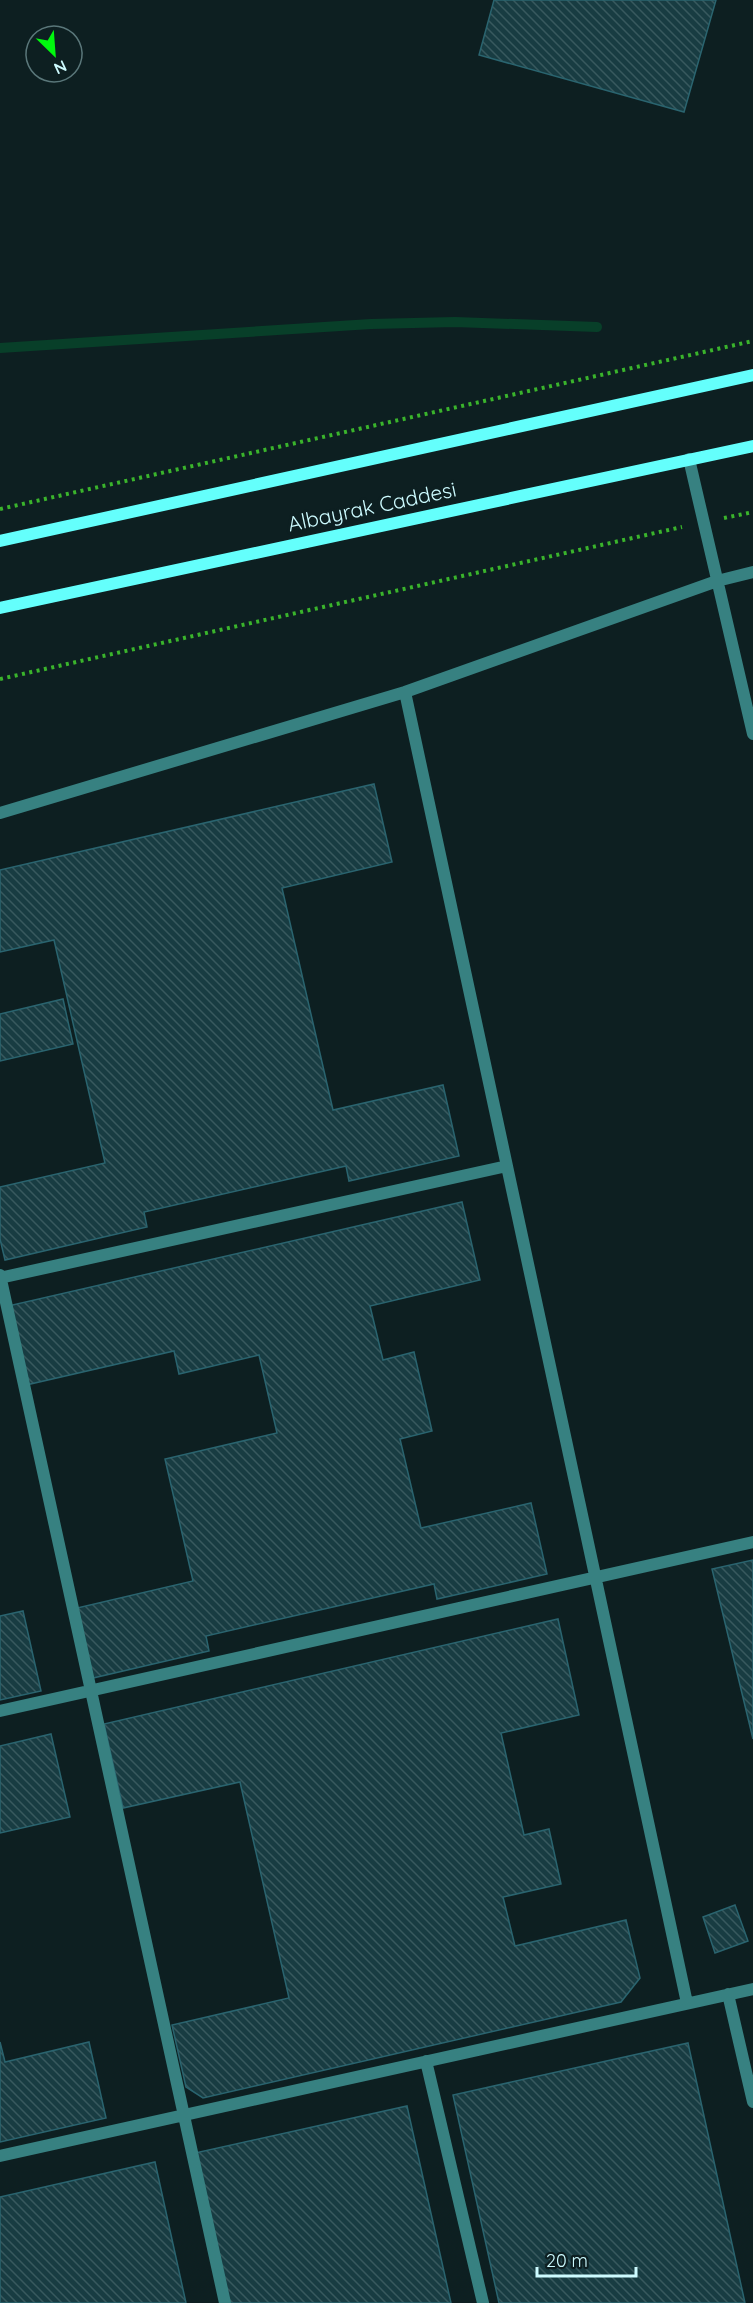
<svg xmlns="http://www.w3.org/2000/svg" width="753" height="2303" font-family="Quicksand,sans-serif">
	<defs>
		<pattern id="building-back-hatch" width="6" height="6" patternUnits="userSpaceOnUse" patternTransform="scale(1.5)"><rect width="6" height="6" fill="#183c42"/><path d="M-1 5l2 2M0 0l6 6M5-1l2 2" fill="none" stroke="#38595e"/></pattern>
	</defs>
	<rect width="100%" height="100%" fill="#0d1f21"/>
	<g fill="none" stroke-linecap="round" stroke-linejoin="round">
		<path stroke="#083f29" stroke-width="10" d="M0,348L371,324L455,322L597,327"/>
	</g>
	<path fill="url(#building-back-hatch)" stroke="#2a646f" stroke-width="1.5" d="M494,0H716L684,112L479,55Z
		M374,784L392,862L282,888L333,1110L443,1085L459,1156L349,1181L346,1166L144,1212L147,1227L5,1260L0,1239V1187L105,1163L54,940L0,952V870Z
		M63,999L73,1044L0,1061V1014Z
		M462,1202L480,1280L370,1306L383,1360L414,1352L432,1431L400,1439L421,1528L531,1503L547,1574L437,1599L434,1584L206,1636L209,1651L93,1678L77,1608L193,1581L165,1459L277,1433L259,1355L179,1374L174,1351L26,1385L8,1306Z
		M753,1560V1739L712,1569Z
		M23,1611L41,1691L0,1700V1616Z
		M558,1619L579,1715L501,1733L524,1835L549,1829L561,1884L503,1897L515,1946L626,1920L640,1978L621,2002L203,2098L186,2087L172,2025L289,1998L240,1782L123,1808L104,1724Z
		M51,1734L70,1817L0,1833V1746Z
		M735,1905L748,1941L715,1953L703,1917Z
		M0,2042L5,2062L89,2042L106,2118L0,2142Z
		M688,2043L745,2303H499L453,2095Z
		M407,2106L451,2303H229L195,2153Z
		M155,2162L186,2303H0V2197Z"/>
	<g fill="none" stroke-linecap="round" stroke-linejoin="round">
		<path stroke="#3ab42c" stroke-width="4" stroke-dasharray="3 4.5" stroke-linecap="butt" d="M0,509L753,341
			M724,518L753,512
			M0,679L682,527"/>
		<path stroke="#378181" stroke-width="12" d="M689,459L753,734
			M405,692L687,2003
			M0,813L405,692L717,581L753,572
			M0,1275L225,2303
			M0,1278L507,1166
			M0,1711L753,1542
			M728,1994L753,2102
			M426,2061L483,2303
			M0,2156L753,1989"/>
		<path stroke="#64fffc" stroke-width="12" d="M0,541L753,375
			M0,608L753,446"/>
	</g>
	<g text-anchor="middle" stroke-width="6" stroke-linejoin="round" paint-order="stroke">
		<g font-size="21" fill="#cdfbff" stroke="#0d1f21">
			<text transform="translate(372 507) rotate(-12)" y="7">Albayrak Caddesi</text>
		</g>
	</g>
	<g transform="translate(54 54) rotate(155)"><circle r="28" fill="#0d1f21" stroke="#5a777a" stroke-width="1.5"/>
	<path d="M0-4.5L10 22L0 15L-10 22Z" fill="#00f80e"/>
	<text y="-9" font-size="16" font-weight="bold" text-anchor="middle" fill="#cdfbff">N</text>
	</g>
	<path d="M537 2267v9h99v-9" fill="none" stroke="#cdfbff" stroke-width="3"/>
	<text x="546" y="2267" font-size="18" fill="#cdfbff" stroke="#0d1f21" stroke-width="4.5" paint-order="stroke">20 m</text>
</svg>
